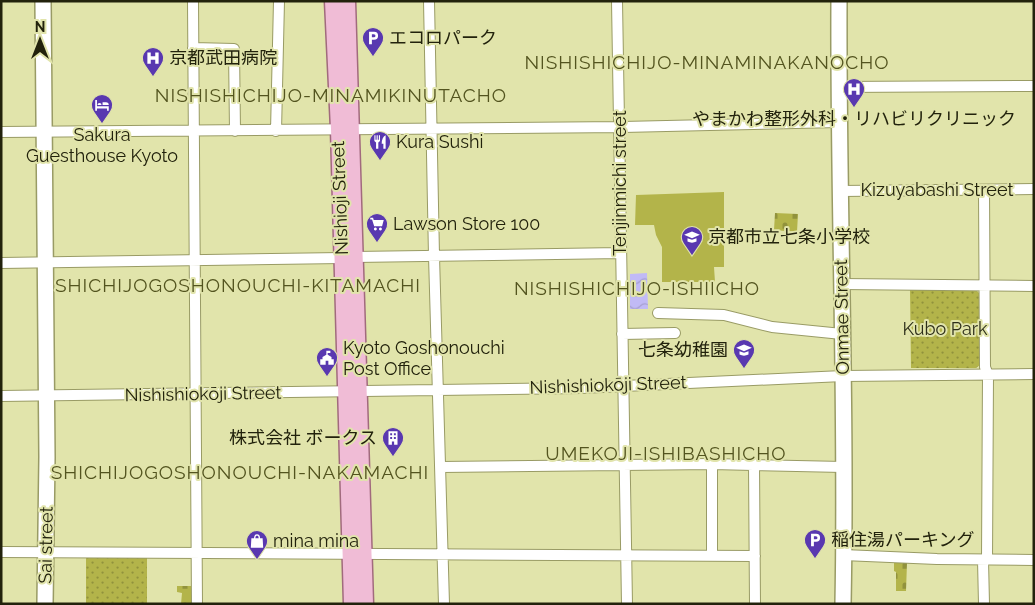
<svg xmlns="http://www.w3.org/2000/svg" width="1035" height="605" font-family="Raleway,'Noto Sans JP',sans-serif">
	<defs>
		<pattern id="cemetery-stones" width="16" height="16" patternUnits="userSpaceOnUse" patternTransform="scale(1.25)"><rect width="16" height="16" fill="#b3b44a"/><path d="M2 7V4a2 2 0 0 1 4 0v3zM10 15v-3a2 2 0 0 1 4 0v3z" fill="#91923c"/></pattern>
		<pattern id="park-dots" width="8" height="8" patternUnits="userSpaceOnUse" patternTransform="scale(1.25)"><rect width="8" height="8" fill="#b3b44a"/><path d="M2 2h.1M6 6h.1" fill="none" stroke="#91923c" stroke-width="1.8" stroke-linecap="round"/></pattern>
		<pattern id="water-waves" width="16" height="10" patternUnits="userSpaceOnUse" patternTransform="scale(1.25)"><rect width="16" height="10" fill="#c1baf6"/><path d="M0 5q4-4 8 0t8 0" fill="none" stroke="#a6a0d2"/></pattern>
	</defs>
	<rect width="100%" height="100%" fill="#e1e4ab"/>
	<path fill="#b3b44a" d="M724,192V267H714L715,282H662V247L656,235L654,225H635L636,195Z"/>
	<path fill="url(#cemetery-stones)" d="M775,213L798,214L797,232L774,230Z
		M894,562L907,563L906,591H896V572L894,571Z
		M177,586H192V604H181L182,593L177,592Z"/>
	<path fill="url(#park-dots)" d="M910,289L976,290L980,294V365L976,368H911Z
		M86,558H147V604H86Z"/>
	<path fill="url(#water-waves)" d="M647,273L648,309H630V274Z"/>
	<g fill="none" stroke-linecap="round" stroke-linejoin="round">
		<g stroke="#999b65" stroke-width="12">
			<path id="street" d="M193,1L197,604
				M429,1L434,256L444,604
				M617,1L627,604
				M193,48L234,49L235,131
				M839,87L1034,86
				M276,131L279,1
				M1,132L623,127L839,122
				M984,190L985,367L988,375L987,560
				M840,191L1034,189
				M355,257L620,253
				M1,263L342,258
				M841,284L1034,286
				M658,313L724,315L772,327L842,334
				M622,334L675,333
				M1,396L581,388L843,376L1034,374
				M754,464L755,604
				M441,467L712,464L843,467
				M1,552L755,556
				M712,555V464
				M843,555L937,559L1034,560
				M983,560L984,604"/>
		</g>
		<g stroke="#999b65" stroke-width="18">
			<path id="secondary" d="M43,1L47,457L45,604
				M839,1C838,202 847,403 843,604"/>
		</g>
		<g stroke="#a16a7d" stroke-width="19">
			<path id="primary" d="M333,1L339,129L352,604
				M347,1L365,604"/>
		</g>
		<use href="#street" stroke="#fff" stroke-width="10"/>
		<use href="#secondary" stroke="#fff" stroke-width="15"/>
		<use href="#primary" stroke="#f0bcd6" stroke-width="16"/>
	</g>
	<defs>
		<g id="parking-pin" transform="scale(1.125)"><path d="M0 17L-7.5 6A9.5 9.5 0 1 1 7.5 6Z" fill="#5938b0" stroke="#e1e4ab"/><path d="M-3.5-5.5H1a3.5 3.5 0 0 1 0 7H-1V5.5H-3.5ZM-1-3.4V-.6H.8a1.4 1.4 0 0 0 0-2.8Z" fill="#fff"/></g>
		<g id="hospital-pin" transform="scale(1.125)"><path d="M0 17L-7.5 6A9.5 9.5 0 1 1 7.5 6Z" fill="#5938b0" stroke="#e1e4ab"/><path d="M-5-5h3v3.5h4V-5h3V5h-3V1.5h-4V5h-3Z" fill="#fff"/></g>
		<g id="hotel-pin" transform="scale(1.125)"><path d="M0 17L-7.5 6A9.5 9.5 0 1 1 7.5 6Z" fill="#5938b0" stroke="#e1e4ab"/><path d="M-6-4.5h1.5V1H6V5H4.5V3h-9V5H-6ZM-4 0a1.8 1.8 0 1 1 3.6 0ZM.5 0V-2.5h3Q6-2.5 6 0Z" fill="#fff"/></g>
		<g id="restaurant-pin" transform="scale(1.125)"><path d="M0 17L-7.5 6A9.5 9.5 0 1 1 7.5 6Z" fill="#5938b0" stroke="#e1e4ab"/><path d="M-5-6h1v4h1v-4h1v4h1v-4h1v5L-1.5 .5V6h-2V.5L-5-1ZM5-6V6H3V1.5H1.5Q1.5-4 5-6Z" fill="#fff"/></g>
		<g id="supermarket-pin" transform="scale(1.125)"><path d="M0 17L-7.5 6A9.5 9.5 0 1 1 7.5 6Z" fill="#5938b0" stroke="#e1e4ab"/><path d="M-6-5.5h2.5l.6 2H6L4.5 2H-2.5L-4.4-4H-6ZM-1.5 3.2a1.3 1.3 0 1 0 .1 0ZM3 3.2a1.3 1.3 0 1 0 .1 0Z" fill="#fff"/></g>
		<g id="school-pin" transform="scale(1.125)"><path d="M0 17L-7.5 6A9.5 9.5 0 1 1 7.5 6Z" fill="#5938b0" stroke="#e1e4ab"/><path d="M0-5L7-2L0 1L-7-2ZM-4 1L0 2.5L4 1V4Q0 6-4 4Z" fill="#fff"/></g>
		<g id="civic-pin" transform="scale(1.125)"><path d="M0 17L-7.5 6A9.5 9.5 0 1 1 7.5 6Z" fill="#5938b0" stroke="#e1e4ab"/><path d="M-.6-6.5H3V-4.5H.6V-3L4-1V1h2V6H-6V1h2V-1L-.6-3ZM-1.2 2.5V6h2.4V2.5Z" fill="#fff"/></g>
		<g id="building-pin" transform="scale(1.125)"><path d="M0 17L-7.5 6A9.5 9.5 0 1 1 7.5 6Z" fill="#5938b0" stroke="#e1e4ab"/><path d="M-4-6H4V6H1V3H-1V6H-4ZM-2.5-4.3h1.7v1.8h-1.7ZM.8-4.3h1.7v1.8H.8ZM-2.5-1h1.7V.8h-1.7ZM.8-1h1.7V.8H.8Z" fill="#fff"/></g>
		<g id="shop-pin" transform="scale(1.125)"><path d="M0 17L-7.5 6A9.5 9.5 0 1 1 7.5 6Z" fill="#5938b0" stroke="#e1e4ab"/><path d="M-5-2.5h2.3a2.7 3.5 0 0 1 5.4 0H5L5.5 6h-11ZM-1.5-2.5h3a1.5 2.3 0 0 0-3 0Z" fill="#fff"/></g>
	</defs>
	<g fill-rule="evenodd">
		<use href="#parking-pin" x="373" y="38"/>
		<use href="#hospital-pin" x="153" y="58"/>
		<use href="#hospital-pin" x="854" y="89"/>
		<use href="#hotel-pin" x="102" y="105"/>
		<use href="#restaurant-pin" x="380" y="142"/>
		<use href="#supermarket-pin" x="377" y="224"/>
		<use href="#school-pin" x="692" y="237"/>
		<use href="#school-pin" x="744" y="350"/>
		<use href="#civic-pin" x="327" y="358"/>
		<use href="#building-pin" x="393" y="438"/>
		<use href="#parking-pin" x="815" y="540"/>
		<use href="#shop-pin" x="257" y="541"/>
	</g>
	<g text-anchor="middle" stroke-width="4" stroke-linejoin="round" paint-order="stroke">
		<g font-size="18" fill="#22220c" stroke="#e1e4ab" text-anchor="start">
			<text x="389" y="44">エコロパーク</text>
			<text x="169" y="64">京都武田病院</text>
			<text x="854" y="125" text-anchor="middle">やまかわ整形外科・リハビリクリニック</text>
			<text x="102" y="141" text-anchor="middle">Sakura<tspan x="102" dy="21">Guesthouse Kyoto</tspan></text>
			<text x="396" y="148">Kura Sushi</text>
			<text x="393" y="230">Lawson Store 100</text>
			<text x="708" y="243">京都市立七条小学校</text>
			<text x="343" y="354">Kyoto Goshonouchi<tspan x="343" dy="21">Post Office</tspan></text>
			<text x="728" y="356" text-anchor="end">七条幼稚園</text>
			<text x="377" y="444" text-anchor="end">株式会社 ボークス</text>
			<text x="831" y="546">稲住湯パーキング</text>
			<text x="273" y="547">mina mina</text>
		</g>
		<g font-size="18" fill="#22220c" stroke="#e1e4ab">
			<text transform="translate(620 183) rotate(-90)" y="6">Tenjinmichi street</text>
			<text x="937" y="196">Kizuyabashi Street</text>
			<text transform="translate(340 198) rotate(-92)" y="6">Nishioji Street</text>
			<text transform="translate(842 317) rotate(-91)" y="6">Onmae Street</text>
			<text transform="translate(608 385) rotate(-2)" y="6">Nishishiokōji Street</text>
			<text transform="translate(203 394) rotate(-1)" y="6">Nishishiokōji Street</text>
			<text transform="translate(46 545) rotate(-89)" y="6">Sai street</text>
		</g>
		<g font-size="18" fill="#2d2e1a" stroke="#e1e4ab">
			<text x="945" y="335">Kubo Park</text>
		</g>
		<g font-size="19" letter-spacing="1" fill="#53541f" stroke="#e1e4ab">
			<text x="707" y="69">NISHISHICHIJO-MINAMINAKANOCHO</text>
			<text x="331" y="102">NISHISHICHIJO-MINAMIKINUTACHO</text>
			<text x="238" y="292">SHICHIJOGOSHONOUCHI-KITAMACHI</text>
			<text x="637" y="295">NISHISHICHIJO-ISHIICHO</text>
			<text x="666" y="460">UMEKOJI-ISHIBASHICHO</text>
			<text x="240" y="479">SHICHIJOGOSHONOUCHI-NAKAMACHI</text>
		</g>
	</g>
	<rect width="1035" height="605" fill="none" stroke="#22220c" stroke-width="5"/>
	<g transform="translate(40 40)" stroke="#e1e4ab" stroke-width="4" paint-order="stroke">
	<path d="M0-4L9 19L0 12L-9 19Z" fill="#22220c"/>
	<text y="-8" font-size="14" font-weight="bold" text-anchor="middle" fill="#22220c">N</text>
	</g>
</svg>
